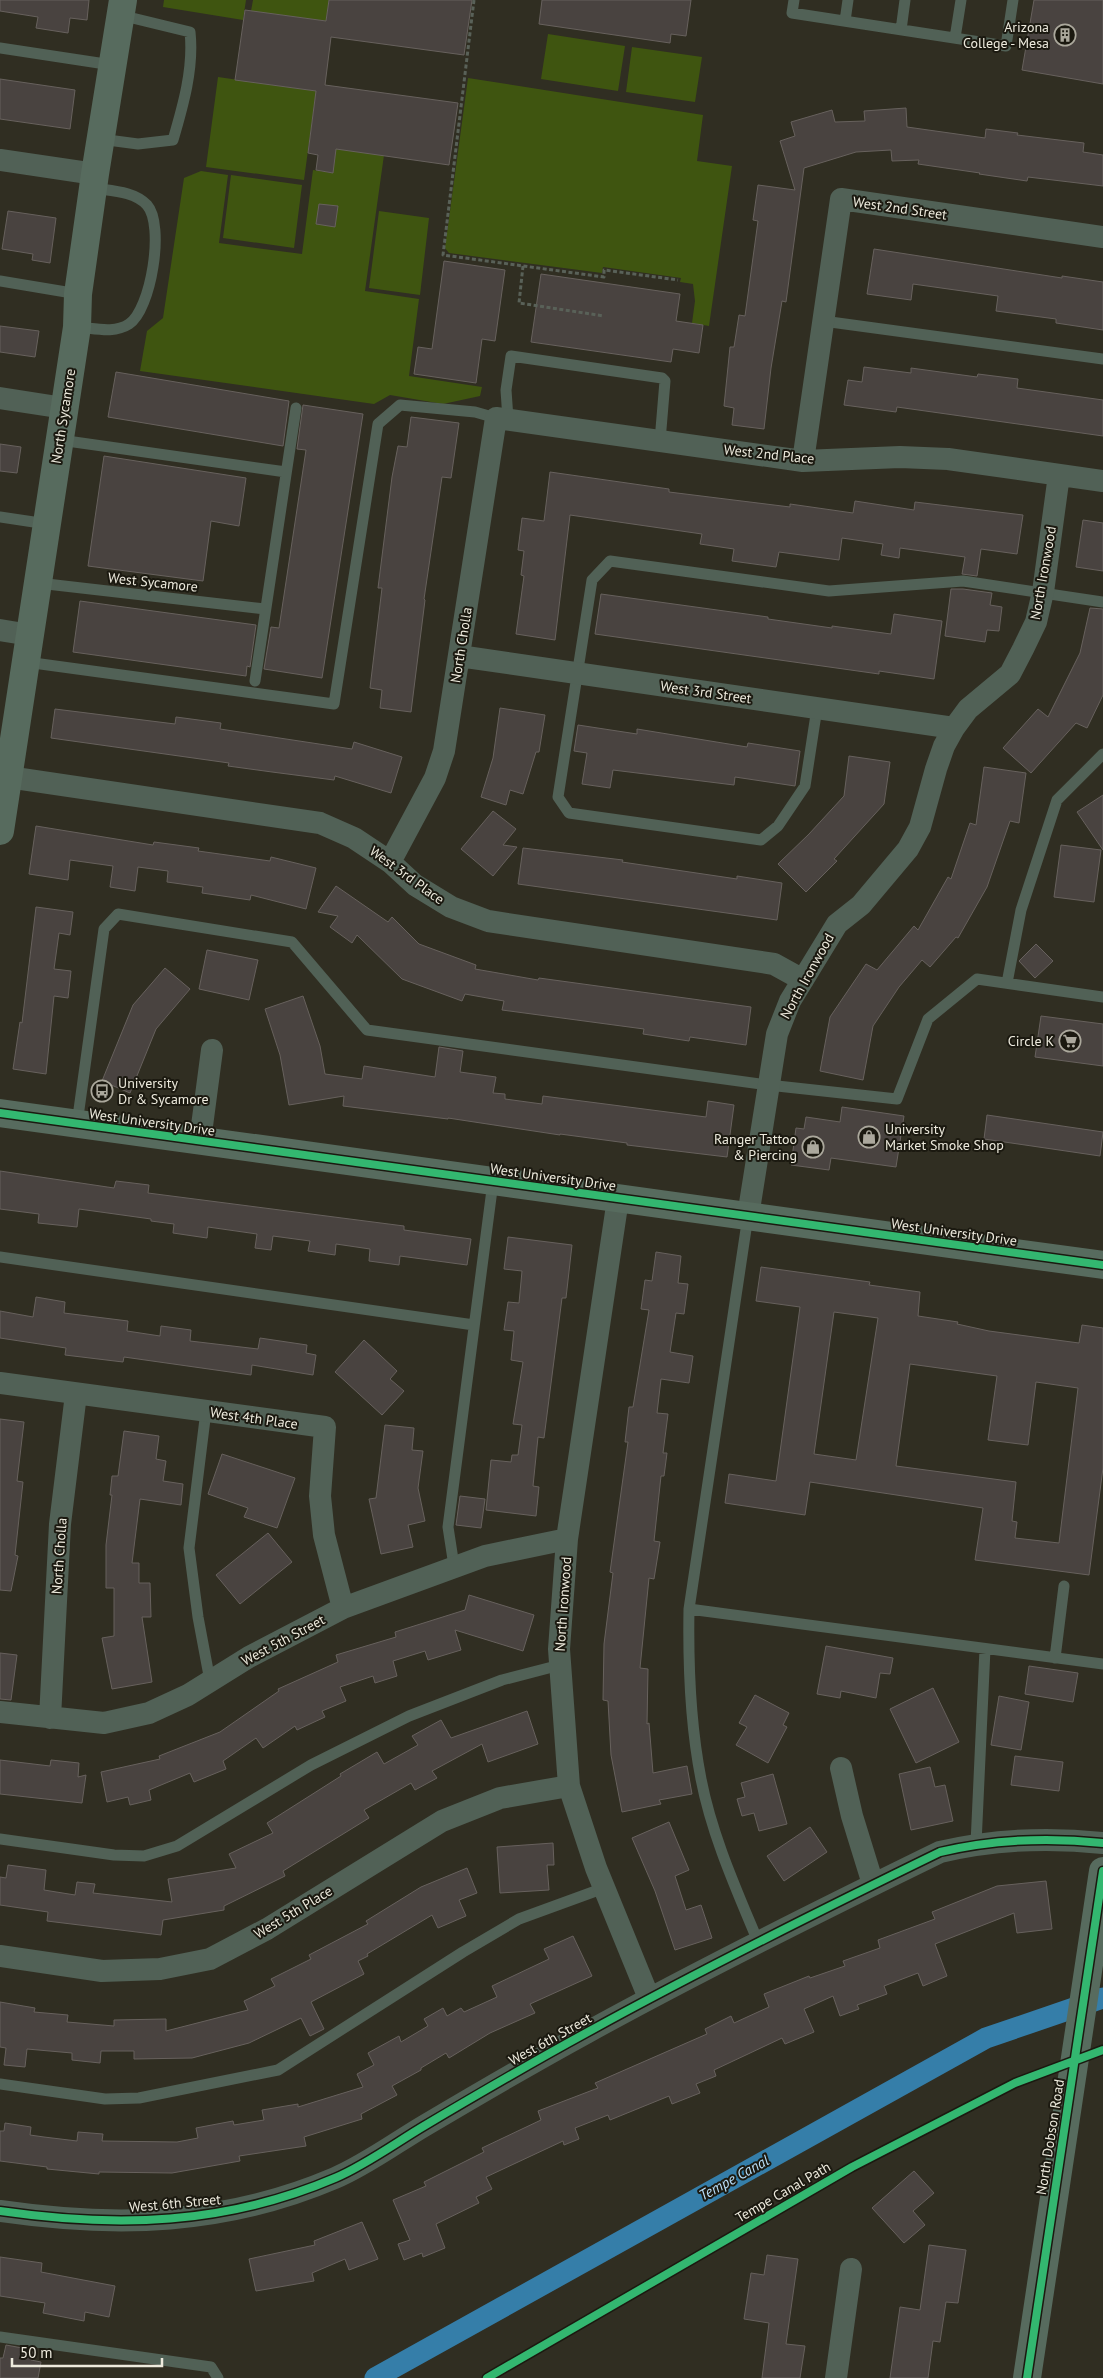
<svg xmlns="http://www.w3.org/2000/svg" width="1103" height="2378" font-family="'PT Sans',sans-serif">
	<rect width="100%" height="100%" fill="#302e22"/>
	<path fill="#3f5510" d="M164,0H246L243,20L163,7Z
		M253,0H329L326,21L251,11Z
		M548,34L625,46L618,91L541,79Z
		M632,47L702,57L695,102L626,92Z
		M218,77L316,91L304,180L206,167Z
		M468,78L703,115L697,161L732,166L709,326L692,323L695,301L693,284L680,282L681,278L603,267L602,273L449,253L445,248Z
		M336,149L384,155L365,291L419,299L409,376L482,387L480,396L443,404L390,395L374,404L140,371L147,331L163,318L184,178L201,171L228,175L219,243L302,254L313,170L333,173Z
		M231,175L302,185L294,248L223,238Z
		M379,211L429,218L420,295L369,288Z"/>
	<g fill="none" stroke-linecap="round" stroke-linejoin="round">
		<path stroke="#357ea9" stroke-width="21" d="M375,2378L986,2038L1103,1998"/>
	</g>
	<path fill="#494340" stroke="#67615d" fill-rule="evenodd" d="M0,0H89L87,20L70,18L68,33L36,28L38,17L0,11Z
		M329,0H472L464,55L331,37L325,85L458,103L449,165L336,149L333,173L316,170L318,155L308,153L316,91L235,80L245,10L326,21Z
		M542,0H691L686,36L671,34L670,43L539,24Z
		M1034,0H1103V84L1022,70Z
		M0,79L75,90L70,129L0,119Z
		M906,108L907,127L985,138L986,129L1018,133L1017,135L1084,143L1083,152L1103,155V186L1028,177L1027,181L979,174L980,173L918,164L919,160L892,161L891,150L856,152L804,168L786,302L782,301L771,368L764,429L732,425L734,408L724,406L730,347H734L739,315L745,316L758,221L753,220L758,185L795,190L780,141L795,136L791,122L832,110L835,122L865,121L864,111Z
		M319,204L338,206L335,227L316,224Z
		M8,211L56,218L50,263L32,260L33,254L2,249Z
		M874,249L1062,278V276L1103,282V330L1056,323V319L996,311L998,296L913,284L911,300L867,294Z
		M444,261L505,270L495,341L482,339L476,383L414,374L418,347L432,349Z
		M541,274L680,294L676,321L703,325L699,353L673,349L671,362L531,342Z
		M0,326L39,331L35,357L0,352Z
		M864,367L911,373V368L977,377L978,374L1018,379L1017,388L1103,400V436L897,407L896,412L844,405L848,380L862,382Z
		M116,372L289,401L283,446L108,417Z
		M303,405L363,414L322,678L264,669L271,627L279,628L306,450L297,449Z
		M411,417L459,423L451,478L442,477L424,599L425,600L411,712L380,708L382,690L370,688L382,588H378L392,477L398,446L407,447Z
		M0,444L21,447L17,473L0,471Z
		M104,456L246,478L239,526L211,521L203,581L88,566Z
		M550,472L669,489V492L790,507V504L853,513L855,501L914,510L915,502L1023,515L1017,554L981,549L977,576L962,574L965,557L900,548L899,558L881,555L883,544L842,538L839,560L779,552L776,567L732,561L734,549L700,544L702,534L570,515L555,640L516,634L524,576L521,575L524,551L518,550L522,518L544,521Z
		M1083,520L1103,523V571L1076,567Z
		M951,589H963L992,593L990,605L1002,607L999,631L987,630L985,642L945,636Z
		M601,594L768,617V619L832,628V626L891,634L894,614L942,621L934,679L879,671V674L595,634Z
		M80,601L256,625L250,667L247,666L246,676L73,652Z
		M1090,608L1103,609V695L1087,728L1076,723L1031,773L1003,748L1038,709L1048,717L1080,653Z
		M500,708L545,715L539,752H536L523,794L510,790L506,805L481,797L493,758Z
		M55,709L175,724L176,717L221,723L220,729L352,749L354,742L402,757L391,793L335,776L334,780L272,772L228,766L229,763L51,738Z
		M578,725L637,734V729L747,747L748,743L800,751L795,786L735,777L734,785L613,770L610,788L582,784L587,753L574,751Z
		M849,756L890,762L884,804L834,859L837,861L806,892L778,864L809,834L844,796Z
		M984,767L1026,773L1019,823L1010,821L987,887L958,938L956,937L930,967L922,960L899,987L873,1026L863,1080L820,1071L830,1017L866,964L877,970L914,926L918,930L948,877L951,879L970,823L976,825Z
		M1103,795V850L1077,812Z
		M493,811L516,829L503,845L517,847L493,876L461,849Z
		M36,826L153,845L154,842L199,848L198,851L270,861L271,857L316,868L306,909L251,895L250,900L202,893L203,887L167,882L168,871L138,867L135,891L110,887L113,866L70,860L68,880L29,874Z
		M1061,845L1101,850L1094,902L1054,897Z
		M523,848L623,860L622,862L737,879V876L782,883L777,920L518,884Z
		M336,886L388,922L392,917L419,944L476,965L475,969L538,980L539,978L751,1007L746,1045L690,1037L689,1041L643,1034L644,1029L502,1010L504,1001L465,994L462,1001L402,979L357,935L352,943L330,927L338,916L318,912Z
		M36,907L73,912L70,935L59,933L54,969L71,971L68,998L54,996L46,1074L13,1069L20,1022L22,1023Z
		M1036,944L1053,961L1035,978L1019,961Z
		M207,950L258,960L249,1000L199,989Z
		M165,968L190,989L156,1029L130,1093L102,1081L133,1005Z
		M303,996L320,1046L325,1074L362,1079L364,1066L435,1077L439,1047L463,1051L460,1072L496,1077L493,1093L505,1094V1099L542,1104L543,1096L706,1117L708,1101L734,1105L727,1157L627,1145V1143L560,1134V1135L448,1118V1119L343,1106L344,1096L289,1105L280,1055L265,1009Z
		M1041,1016L1103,1024V1066L1035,1057Z
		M842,1107L904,1116L896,1167L831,1158L829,1170L791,1165L796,1128L804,1129L806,1117L840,1122Z
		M987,1115L1103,1132L1100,1156L984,1139Z
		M0,1171L114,1188L116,1181L149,1185L148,1193L404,1226V1230L471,1239L467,1265L400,1256L399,1265L369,1261L370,1249L336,1244L335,1255L308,1251L310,1241L273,1236L271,1250L255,1248L257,1234L208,1227L207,1238L173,1233L174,1224L151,1221V1219L79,1209L77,1227L38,1223L39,1214L0,1209Z
		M508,1237L572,1245L566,1298H562L544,1438L538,1437L533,1486L539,1487L536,1516L486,1510L491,1460L511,1462L512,1455H518L522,1425L513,1424L523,1362L511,1360L514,1331L504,1330L508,1302L519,1303L522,1271L504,1269Z
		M656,1252L681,1256L678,1283L688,1284L684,1314L676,1313L670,1352L693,1356L689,1383L661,1379L657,1413L668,1414L663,1453H667L664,1476H661L654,1541L660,1542L654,1579L649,1578L640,1668L648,1669L647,1724L649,1723L653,1773L687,1766L692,1794L659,1800L661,1804L622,1812L611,1755L608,1701L603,1700L604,1644L613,1573L610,1572L628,1442H625L629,1407H633L649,1310L641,1309L645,1280L652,1281Z
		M761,1267L870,1282L869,1285L920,1292L918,1316L958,1322L957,1324L989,1331L1079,1343L1082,1325L1103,1328V1468L1089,1575L975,1560L983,1508L810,1482L805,1515L725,1503L729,1474L776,1481L800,1307L756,1301ZM834,1312L878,1318L856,1460L814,1454ZM910,1364L997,1376L988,1440L1028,1445L1036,1382L1078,1388L1059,1543L1015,1538L1017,1522L1012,1521L1016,1482L896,1466Z
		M36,1297L65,1302L64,1313L128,1321L127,1331L160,1336L161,1326L191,1330L190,1341L258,1349L260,1338L307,1345L306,1353L316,1355L313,1375L252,1365L251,1375L124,1357L123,1362L65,1355L66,1348L0,1338V1311L33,1317Z
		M364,1340L397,1371L390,1379L404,1391L382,1415L335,1372Z
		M0,1419L24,1422L17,1481L23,1482L15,1555L18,1556L11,1591L0,1590Z
		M385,1425L414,1428L412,1450L423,1451L418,1488L425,1521L408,1525L413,1547L381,1554L369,1499L376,1498Z
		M124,1431L159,1436L156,1459L166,1461L163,1481L183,1484L181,1505L140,1499L132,1563H139V1583H150L151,1617H142L152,1682L112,1689L102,1638L114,1636V1588H106V1545L112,1495H110L112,1476H118Z
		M222,1454L295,1478L277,1528L244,1517L248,1508L208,1494Z
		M460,1496L485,1499L481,1528L456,1525Z
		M268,1533L292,1562L240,1604L216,1575Z
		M469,1595L534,1615L523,1651L455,1630L461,1650L428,1660L425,1651L393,1661L397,1676L375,1683L373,1676L340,1687L346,1701L322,1711L325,1717L297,1730L295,1726L263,1748L256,1738L223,1761L226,1769L194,1782L190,1773L149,1790L151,1800L130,1805L128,1797L107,1802L101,1772L160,1759L159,1756L220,1732L279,1691L278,1689L338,1662L336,1655L396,1637L395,1632L465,1610Z
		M826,1646L893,1658L890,1674L880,1673L876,1698L841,1691L840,1698L817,1694Z
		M0,1653L17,1655L11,1700L0,1699Z
		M1029,1666L1078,1673L1073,1702L1025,1694Z
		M933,1688L959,1742L916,1763L890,1709Z
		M755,1695L789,1713L783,1725L787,1727L768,1763L736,1745L747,1727L739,1723Z
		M999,1696L1029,1702L1021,1750L991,1745Z
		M527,1711L538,1744L488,1762L482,1744L432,1771L437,1778L415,1790L411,1783L364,1810L369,1818L283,1871L285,1876L224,1906V1910L163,1920L161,1935L47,1921L48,1912L0,1905V1877L6,1878L8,1865L46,1870L44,1890L75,1895L77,1882L95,1884L93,1893L172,1902L168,1879L236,1868L229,1854L273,1833L267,1823L341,1776L340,1774L377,1752L384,1764L418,1745L412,1736L441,1720L451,1738Z
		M1015,1756L1063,1762L1059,1791L1011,1785Z
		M0,1760L50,1766L51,1760L79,1763L78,1777L86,1775L82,1803L0,1794Z
		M930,1767L935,1787L945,1785L953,1821L911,1830L899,1774Z
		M773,1774L787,1824L759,1831L754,1813L742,1816L737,1799L745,1797L741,1783Z
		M669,1822L689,1870L675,1876L686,1910L701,1905L712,1938L675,1950L655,1891L632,1838Z
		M810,1827L827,1852L784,1881L767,1856Z
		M553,1843L554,1865H547L549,1890L500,1893L497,1847Z
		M467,1868L477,1893L459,1900L466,1916L438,1928L432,1915L367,1954L368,1956L358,1961L364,1974L311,2002L324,2029L310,2036L301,2018L249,2043L192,2058L134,2059V2051H101L100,2063L72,2060V2053L27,2049L25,2067L4,2065L6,2048L0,2047V2002L35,2008L34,2012L68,2015L67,2022L114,2026V2020L166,2019V2031L248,2010L244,2001L275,1986L271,1979L311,1959L309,1955L368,1924L366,1921L421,1887Z
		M1046,1881L1052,1929L1017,1933L1014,1913L935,1944L947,1976L923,1986L918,1973L884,1986L887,1994L857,2005L859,2009L840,2016L833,1996L804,2009L814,2032L785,2044L782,2038L714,2070L716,2076L696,2084L700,2093L672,2104L669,2096L610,2120L608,2115L575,2128L579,2139L564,2145L563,2141L486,2177L492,2189L476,2197L479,2203L436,2224L445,2248L423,2257L422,2253L404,2260L398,2244L410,2240L393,2200L426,2186L424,2182L484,2152L482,2148L541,2120L538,2111L598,2088L595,2083L707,2034L705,2029L731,2016L734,2023L769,2007L764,1994L809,1976L810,1978L845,1966L843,1961L880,1948L878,1940L935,1919L932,1912L997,1886Z
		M573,1936L592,1976L530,2004L535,2013L490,2033L449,2058L446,2053L421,2068V2070L392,2086L397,2095L361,2114L362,2119L304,2137L306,2146L239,2156L240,2161L172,2173L99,2172V2174L47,2169V2167L0,2161V2131H4L5,2123L31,2127L30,2135L44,2137L77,2141L78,2132L103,2134L102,2141L177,2142L198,2138L196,2128L233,2121L234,2125L264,2120L262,2110L298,2104V2107L363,2087L357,2074L374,2065L368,2053L399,2036L401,2042L428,2026L424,2019L443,2008L447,2016L461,2008L464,2012L497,1997L492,1986L549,1959L544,1949Z
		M914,2171L934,2193L913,2211L925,2225L904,2243L872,2208Z
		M362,2222L378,2259L349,2270L345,2259L312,2273L314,2281L256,2291L249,2259L315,2245L314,2241Z
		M929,2245L966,2250L958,2303L946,2302L940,2342L933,2341L928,2378H890L900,2307L920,2310Z
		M767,2255L798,2259L786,2344L805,2346L800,2378H762L769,2323L744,2319L751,2273L764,2275Z
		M0,2257L42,2263L41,2272L115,2286L109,2317L85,2312L84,2321L43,2313L45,2303L0,2296Z
		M6,2345L33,2350L31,2360L41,2362L38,2378H0V2358H3Z"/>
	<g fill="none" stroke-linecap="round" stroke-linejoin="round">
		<path stroke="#596158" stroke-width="3" stroke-dasharray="4 2.5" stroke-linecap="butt" d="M474,0L443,255L604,277V270L678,280
			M523,266L519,303L604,316"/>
		<path stroke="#516156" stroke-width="11" d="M794,0L792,13L1006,46L1013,0
			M845,21L848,0
			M901,30L905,0
			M955,38L961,0
			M0,48L112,65
			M100,139L138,144L173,140C183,106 194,68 190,32L120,15
			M0,281L78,294
			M823,321L1103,359
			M77,327C94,328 114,334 129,324C151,310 165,225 147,205C134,191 111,191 93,188
			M508,419L506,390L511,356L662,378L665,381L660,441
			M60,440L286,472
			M0,517L47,524
			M38,583L265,609
			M26,662L334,704L378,424L400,405L475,412L496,418
			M255,681L296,408
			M817,708L805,786L778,826L761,840L569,813L558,797L592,580L610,561L829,591L963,581L1103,602
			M1007,983L1021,910L1057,800L1103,754
			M77,1124L104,929L118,914L292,942L367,1030L768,1085L897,1099L928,1019L977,979L1103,997
			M748,1216L689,1609C688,1666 690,1723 701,1779C712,1836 737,1891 759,1944
			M0,1257L474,1325
			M206,1411L189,1548L198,1617L210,1681
			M454,1566L448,1527L493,1182
			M689,1609L1103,1664
			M1055,1658L1064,1586
			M0,1839L114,1855L144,1856L177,1846L311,1765L409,1716L502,1680L560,1665
			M976,1844L985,1649
			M0,2084L105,2099L139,2098L278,2070L463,1952L519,1919L604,1888
			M0,2337L211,2367L218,2378"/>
		<path stroke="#516156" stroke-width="22" d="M0,160L95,174
			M0,398L64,408
			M803,461L841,199L1103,237
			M0,630L30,635
			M459,656L954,728
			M8,777L320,823L354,838L390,862L415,885L451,907L488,921L774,964L803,980
			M390,862L435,778L444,751L496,418L803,461L900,457L948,459L1103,481
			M200,1141L212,1050
			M618,1199L567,1539L559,1649L569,1786L596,1868L649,1998
			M748,1216L777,1034L790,1001L837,924L861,905L908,849L920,827L936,769L944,746L954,728L968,709L1010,674L1023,649L1036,622L1043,592L1059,475
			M0,1383L325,1427L320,1496L324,1535L343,1608
			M0,1712L104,1723L149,1713L188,1695L249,1657L343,1608L485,1556L567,1539
			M50,1718L60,1524L76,1394
			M841,1768L852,1816L873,1884
			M0,1956L102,1971L160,1969L210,1959L267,1929L442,1821L500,1798L569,1786
			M0,2211C117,2228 225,2225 335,2178C364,2166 397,2142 424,2126C478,2094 531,2063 586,2033C702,1969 821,1910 940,1852C995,1839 1047,1837 1103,1843
			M836,2378L851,2269"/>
		<path stroke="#576b5e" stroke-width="28" d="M0,831L77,327L78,294L95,174L123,0
			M0,1113L1103,1265
			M1027,2378L1103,1871"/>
		<g stroke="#1b1910" stroke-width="11">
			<path id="cycleway" d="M0,1113L1103,1265
				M0,2211C117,2228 225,2225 335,2178C364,2166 397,2142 424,2126C478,2094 531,2063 586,2033C702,1969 821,1910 940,1852C995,1839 1047,1837 1103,1843
				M487,2378L852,2167L1015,2083L1103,2050
				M1027,2378L1103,1871"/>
		</g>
		<use href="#cycleway" stroke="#33b770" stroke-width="8"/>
	</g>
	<defs>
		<g id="building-ring" transform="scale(1.125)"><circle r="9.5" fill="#1b1910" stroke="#aba89c" stroke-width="1.5"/><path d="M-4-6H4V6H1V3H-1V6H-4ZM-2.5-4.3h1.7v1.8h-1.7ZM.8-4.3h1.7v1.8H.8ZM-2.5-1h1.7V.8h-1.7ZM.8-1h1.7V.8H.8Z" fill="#aba89c"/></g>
		<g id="supermarket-ring" transform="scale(1.125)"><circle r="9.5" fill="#1b1910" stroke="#aba89c" stroke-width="1.5"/><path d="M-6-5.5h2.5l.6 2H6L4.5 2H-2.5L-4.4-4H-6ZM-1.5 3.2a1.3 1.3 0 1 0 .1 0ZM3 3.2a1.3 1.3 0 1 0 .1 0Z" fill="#aba89c"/></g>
		<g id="bus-ring" transform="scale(1.125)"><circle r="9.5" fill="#1b1910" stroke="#aba89c" stroke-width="1.5"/><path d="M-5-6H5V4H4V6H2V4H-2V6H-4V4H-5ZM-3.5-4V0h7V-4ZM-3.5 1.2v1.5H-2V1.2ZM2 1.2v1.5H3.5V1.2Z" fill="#aba89c"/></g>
		<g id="shop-ring" transform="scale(1.125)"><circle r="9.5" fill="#1b1910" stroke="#aba89c" stroke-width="1.5"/><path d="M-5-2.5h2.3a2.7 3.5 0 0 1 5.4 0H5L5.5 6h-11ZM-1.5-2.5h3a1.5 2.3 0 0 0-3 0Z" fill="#aba89c"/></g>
	</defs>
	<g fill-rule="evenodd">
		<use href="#building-ring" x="1065" y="35"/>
		<use href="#supermarket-ring" x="1070" y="1041"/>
		<use href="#bus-ring" x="102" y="1091"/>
		<use href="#shop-ring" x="869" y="1137"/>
		<use href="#shop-ring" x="813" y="1147"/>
	</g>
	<g text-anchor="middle" stroke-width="4" stroke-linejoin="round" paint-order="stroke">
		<g font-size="14" fill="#edeadd" stroke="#1b1910" text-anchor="end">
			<text x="1049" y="32">Arizona<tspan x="1049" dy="16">College - Mesa</tspan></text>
			<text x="1054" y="1046">Circle K</text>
			<text x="118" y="1088" text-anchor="start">University<tspan x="118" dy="16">Dr &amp; Sycamore</tspan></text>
			<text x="885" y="1134" text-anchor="start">University<tspan x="885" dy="16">Market Smoke Shop</tspan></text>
			<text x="797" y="1144">Ranger Tattoo<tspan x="797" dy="16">&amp; Piercing</tspan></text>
		</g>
		<g font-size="14" fill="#edeadd" stroke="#1b1910">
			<text transform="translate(900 208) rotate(8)" y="5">West 2nd Street</text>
			<text transform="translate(63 416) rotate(-81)" y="5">North Sycamore</text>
			<text transform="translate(769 454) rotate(6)" y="5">West 2nd Place</text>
			<text transform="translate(1043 573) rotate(-80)" y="5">North Ironwood</text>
			<text transform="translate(153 582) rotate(6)" y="5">West Sycamore</text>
			<text transform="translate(461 645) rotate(-81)" y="5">North Cholla</text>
			<text transform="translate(706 692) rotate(8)" y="5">West 3rd Street</text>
			<text transform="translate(407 875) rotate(36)" y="5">West 3rd Place</text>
			<text transform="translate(807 976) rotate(-61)" y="5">North Ironwood</text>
			<text transform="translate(152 1122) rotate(8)" y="5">West University Drive</text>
			<text transform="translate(553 1177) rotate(8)" y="5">West University Drive</text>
			<text transform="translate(954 1232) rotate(8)" y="5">West University Drive</text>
			<text transform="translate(254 1418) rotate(8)" y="5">West 4th Place</text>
			<text transform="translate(59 1556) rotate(-86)" y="5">North Cholla</text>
			<text transform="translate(563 1604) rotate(-86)" y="5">North Ironwood</text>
			<text transform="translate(283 1640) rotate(-28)" y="5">West 5th Street</text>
			<text transform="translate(293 1912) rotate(-31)" y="5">West 5th Place</text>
			<text transform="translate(550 2039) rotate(-29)" y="5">West 6th Street</text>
			<text transform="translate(1050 2137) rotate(-81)" y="5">North Dobson Road</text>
			<text transform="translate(783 2192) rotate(-30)" y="5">Tempe Canal Path</text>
			<text transform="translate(175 2203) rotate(-5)" y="5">West 6th Street</text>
		</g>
		<g font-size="15" font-style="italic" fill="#b8def9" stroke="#1b1910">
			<text transform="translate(734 2178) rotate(-29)" y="5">Tempe Canal</text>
		</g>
	</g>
	<path d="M12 2358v8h150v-8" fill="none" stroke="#edeadd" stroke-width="2.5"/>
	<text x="20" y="2358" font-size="15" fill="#edeadd" stroke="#1b1910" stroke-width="4" paint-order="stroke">50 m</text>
</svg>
